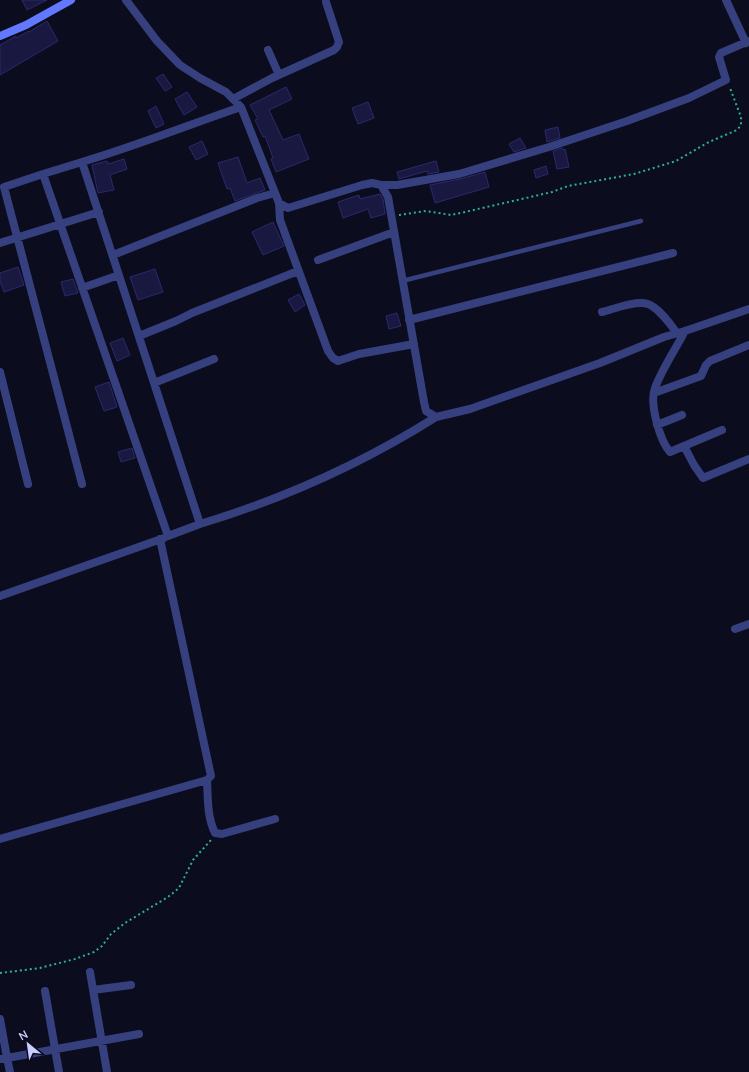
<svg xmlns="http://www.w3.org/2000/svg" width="749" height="1072" font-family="Mulish,sans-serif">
	<rect width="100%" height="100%" fill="#0c0c1f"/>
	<path fill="#191840" stroke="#2b296d" d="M22,0H47L27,10Z
		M47,21L58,41L0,75V45L16,36V38L29,31V32Z
		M163,74L172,87L165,91L156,78Z
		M286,87L292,99L269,110L283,140L299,134L309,159L276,172L271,159L273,158L265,136L263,137L255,120L258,119L250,105Z
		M187,92L197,107L184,115L175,99Z
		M368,102L374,118L358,124L352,108Z
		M156,106L164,124L156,128L148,111Z
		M558,127L560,138L547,142L545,130Z
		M520,138L526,148L514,152L509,144Z
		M202,141L208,154L196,160L189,147Z
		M562,148L563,150L565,149L569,167L557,169L553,151Z
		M238,157L247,183L260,178L265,190L235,201L230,188L227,189L218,163Z
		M124,159L127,169L110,175L114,190L98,193L92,165L107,161L108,164Z
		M436,161L439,172L428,174L427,171L399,179L397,172Z
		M546,166L548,174L536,178L534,170Z
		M485,172L489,187L435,203L430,185L460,179Z
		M380,194L383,199L385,214L371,218L368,209L343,218L338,202L359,195L360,199Z
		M273,222L284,246L263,255L252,232Z
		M18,267L24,285L4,292L0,281V273Z
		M155,269L163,292L138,300L130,277Z
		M73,279L78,293L65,296L61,282Z
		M299,294L305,305L295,312L288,300Z
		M397,313L401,326L389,329L386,316Z
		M123,338L130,355L117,361L110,343Z
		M109,382L117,407L104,411L95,387Z
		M132,448L135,458L121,462L118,452Z"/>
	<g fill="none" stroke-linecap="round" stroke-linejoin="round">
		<path stroke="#2bb293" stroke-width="2" stroke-dasharray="2 3" stroke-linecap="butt" d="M399,215L426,211L451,215L465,212L552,192L568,186L634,174L676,161L709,142L737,130L741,125V117L730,88
			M0,973L40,968L75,959L94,952L102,946L111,934L125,923L168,897L179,888L193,860L211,840"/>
		<path stroke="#36407f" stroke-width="4.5" d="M402,281L641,221"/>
		<path stroke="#36407f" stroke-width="8" d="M126,0L157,41L180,65L200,78L226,92L241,107L279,203L288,208L362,185L372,183L381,185L388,197L424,402L426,411L436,417L470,409L600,363L664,337L685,331L749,309
			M726,0L746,43
			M268,50L279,75
			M233,99L272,78L334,50L337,47L339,42L326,2
			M241,107C188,125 136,146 82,162L200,524C283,499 363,463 436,417
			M82,162L43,174L168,536L200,524
			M43,174L4,187L82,484
			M381,185H397L459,174L549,147L627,121L689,98L726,80L719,57L721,53L749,41
			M279,203L280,220L328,351L333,358L338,361L359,354L414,344
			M0,243L99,212
			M113,255L257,198L275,193
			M318,260L394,232
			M82,288L119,275
			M602,312C614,309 636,300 648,304C659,308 670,324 677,333
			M409,320L673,253
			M685,331C675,350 662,369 655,388C649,403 660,441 670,452L684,446L694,465L703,478L749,459
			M139,336L176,321L192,313L298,271
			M0,372L28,484
			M154,383L214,359
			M654,393L701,376L706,365L710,361L749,345
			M657,425L682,415
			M684,446L722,430
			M0,596L164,538
			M735,629L749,624
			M207,780C208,798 207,817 215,833L222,834L275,819
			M0,839L207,780L211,776L160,539
			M90,972L107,1072
			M93,990L131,985
			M45,991L59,1072
			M0,1019L7,1058L0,1059
			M10,1072L7,1058L139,1034"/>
		<path stroke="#6178ff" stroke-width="8" d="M0,36L26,25L71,0"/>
	</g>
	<g transform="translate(28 1044) rotate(331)" stroke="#0c0c1f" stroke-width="3" paint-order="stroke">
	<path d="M0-3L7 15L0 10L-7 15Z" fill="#cacdff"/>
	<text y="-6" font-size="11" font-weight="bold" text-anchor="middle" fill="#cacdff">N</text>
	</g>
</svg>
